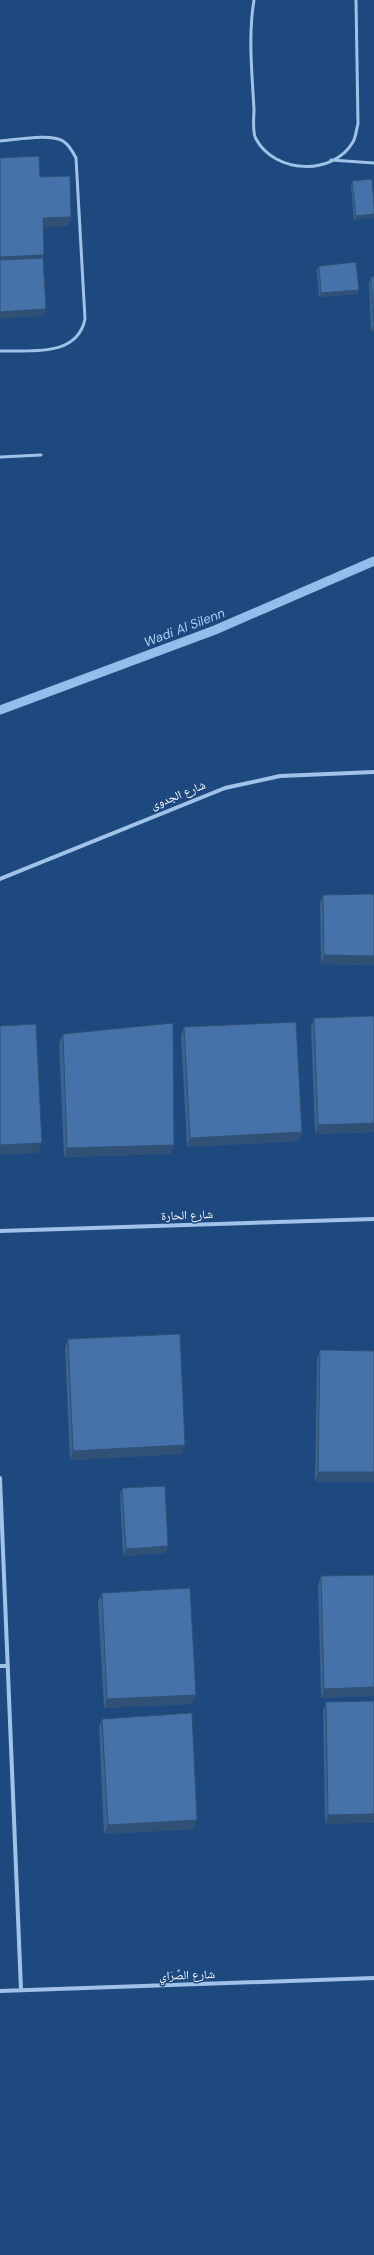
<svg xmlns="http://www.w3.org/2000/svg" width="374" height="2255" font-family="'DM Sans','Noto Naskh Arabic',sans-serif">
	<rect width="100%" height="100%" fill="#1d497f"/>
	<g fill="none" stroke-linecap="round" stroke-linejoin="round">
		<path stroke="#94bdeb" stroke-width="9" d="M0,710L215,630L374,561"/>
		<path stroke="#a0c2e9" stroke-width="3" d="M254,0C248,36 252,73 254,109C254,117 252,132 256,139C275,174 333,176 353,142C356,137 356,130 358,124L356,0
			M0,141C16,140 50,133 63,141C69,145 73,152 76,158L85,319C77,358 30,350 0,351
			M331,160L374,163
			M0,457L41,455"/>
		<path stroke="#a0c2e9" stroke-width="4" d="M0,879L225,788L280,776L374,772
			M0,1231L374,1219
			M0,1478L21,1990
			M0,1666H8
			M0,1991L374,1978"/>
	</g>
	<path fill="#3b6391" d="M352,181L374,204V217L373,218L354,220L351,185Z
		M319,266L359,290L357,294L319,297L317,270Z
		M374,276V331H371L369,284L371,277Z
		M374,894V965L321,964L320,904L323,895Z
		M374,1016V1132L315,1134L311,1027L314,1018Z
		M184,1027L302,1132L299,1141L187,1147L181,1036Z
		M63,1034L171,1154L64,1157L59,1043Z
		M68,1339L182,1454L70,1460L65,1348Z
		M320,1350L374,1351V1482H315L317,1360Z
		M122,1488L166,1553L123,1556L120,1495Z
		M374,1575V1696L321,1698L318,1585L321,1576Z
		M102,1593L192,1704L104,1708L98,1602Z
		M374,1701L325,1824L323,1711L326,1702Z
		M102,1719L194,1829L104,1834L99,1727Z"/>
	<path fill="#305076" d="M374,214L373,218L354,220L356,216Z
		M71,217L68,226L39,228L43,218Z
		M44,255L41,265L0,267V257Z
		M359,290L357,294L319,297L321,293Z
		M46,309L43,316L0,319V312Z
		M374,324V331H371Z
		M324,955L374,956V965L321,964Z
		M374,1123V1132L315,1134L318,1125Z
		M302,1132L299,1141L187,1147L190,1138Z
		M42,1143L38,1153L0,1155V1145Z
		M174,1145L171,1154L64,1157L67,1148Z
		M185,1445L182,1454L70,1460L73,1451Z
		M318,1472H374V1482H315Z
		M168,1546L166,1553L123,1556L126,1549Z
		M374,1687V1696L321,1698L324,1689Z
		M196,1695L192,1704L104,1708L107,1699Z
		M374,1814V1823L325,1824L328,1815Z
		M197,1820L194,1829L104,1834L108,1825Z"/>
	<path fill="#4573a9" stroke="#305076" d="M39,156L40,177L70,176L71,217L43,218L44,255L0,257V158Z
		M372,179L374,204V214L356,216L352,181Z
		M43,258L46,309L0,312V260Z
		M356,262L359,290L321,293L319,266Z
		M374,276V324L371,277Z
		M374,894V956L324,955L323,895Z
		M374,1016V1123L318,1125L314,1018Z
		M296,1022L302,1132L190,1138L184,1027Z
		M173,1023L174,1145L67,1148L63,1034Z
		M36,1024L42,1143L0,1145V1026Z
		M180,1334L185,1445L73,1451L68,1339Z
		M320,1350L374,1351V1472H318Z
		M165,1486L168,1546L126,1549L122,1488Z
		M374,1575V1687L324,1689L321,1576Z
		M190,1588L196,1695L107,1699L102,1593Z
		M374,1701V1814L328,1815L326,1702Z
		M192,1713L197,1820L108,1825L102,1719Z"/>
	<g text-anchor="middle" stroke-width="3" stroke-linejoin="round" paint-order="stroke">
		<g font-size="12" fill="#fff" stroke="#1d497f">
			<text transform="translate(178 795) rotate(-22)" y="4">شارع الجدوى</text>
			<text transform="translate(187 1215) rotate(-2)" y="4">شارع الحارة</text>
			<text transform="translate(187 1975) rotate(-2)" y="4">شارع الصِّرَاي</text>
		</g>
		<g font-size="13" font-style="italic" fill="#acccf0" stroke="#1d497f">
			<text transform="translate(184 627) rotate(-21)" y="5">Wadi Al Silenn</text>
		</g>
	</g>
</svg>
